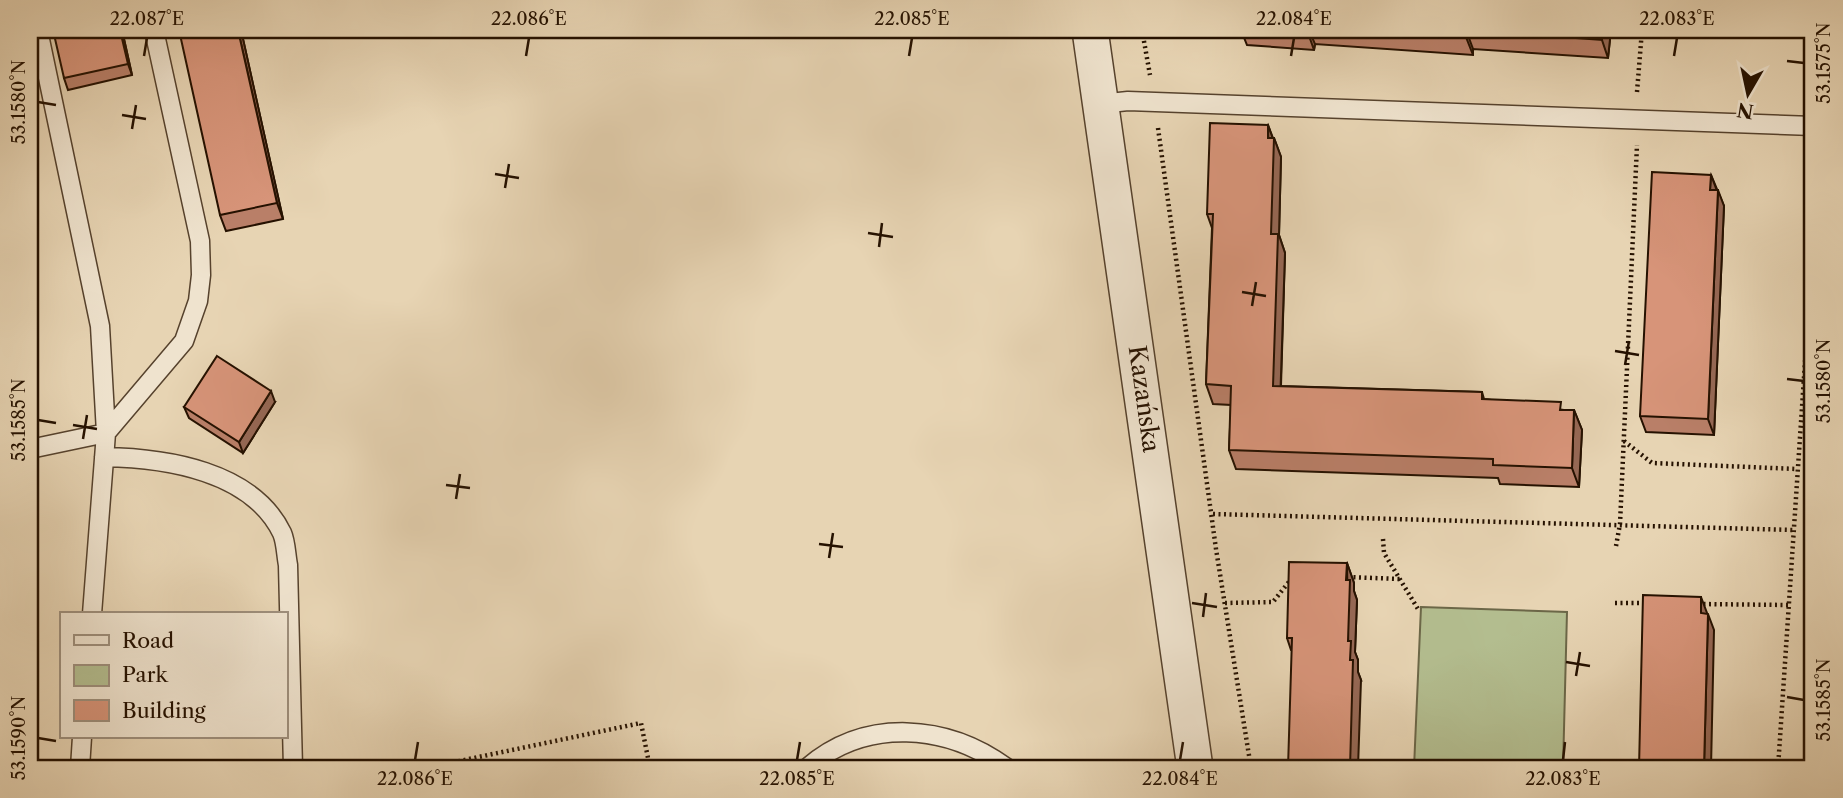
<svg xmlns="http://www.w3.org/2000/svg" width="1843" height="798" font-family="'Libre Caslon Text',serif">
	<rect width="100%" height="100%" fill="#e7d4b3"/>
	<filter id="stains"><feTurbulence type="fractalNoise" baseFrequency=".00286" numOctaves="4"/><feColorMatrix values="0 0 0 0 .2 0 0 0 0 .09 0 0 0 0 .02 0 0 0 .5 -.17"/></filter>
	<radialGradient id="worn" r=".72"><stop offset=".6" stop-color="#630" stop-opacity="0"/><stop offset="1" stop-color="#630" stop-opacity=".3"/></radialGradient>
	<path fill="#b3bd8f" stroke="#6c6748" stroke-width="2" d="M1421,607L1567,612L1563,768H1414Z"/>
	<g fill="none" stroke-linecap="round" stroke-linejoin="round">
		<g stroke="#56422d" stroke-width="21">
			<path id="service" d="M1100,104L1128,101L1813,126
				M30,449L106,433L100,326L38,30
				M104,457C166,458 252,471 282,533C286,542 286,555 288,565L293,768
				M92,614L106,433L184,341L198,301L201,275L200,241L154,30
				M80,768L82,737
				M807,768C866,717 947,724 1007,768"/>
		</g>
		<g stroke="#56422d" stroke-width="38">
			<path id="minor" d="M1090,30L1195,768"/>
		</g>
		<path stroke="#251100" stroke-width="4.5" stroke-dasharray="2 3.5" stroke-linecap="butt" d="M1142,30L1150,75
			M1637,92L1642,30
			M1158,128L1216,549L1251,768
			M1624,441L1652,463L1797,469
			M1213,514L1793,530
			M1383,539L1384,553L1418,609
			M1616,546L1620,524L1637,145
			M1348,577L1400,579
			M1225,603L1273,602L1292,578
			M1615,603H1647
			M1698,604L1788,605
			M426,768L641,723L650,768
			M1778,768L1813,242"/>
		<use href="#service" stroke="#efe3ce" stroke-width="18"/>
		<use href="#minor" stroke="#efe3ce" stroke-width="35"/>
	</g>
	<path fill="#b97f68" stroke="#251100" stroke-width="2" d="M122,30L132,75L68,90L64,78Z
		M241,30L283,219L226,231L220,215Z
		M1241,30H1611L1608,58L1473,49V55L1315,44L1314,50L1247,45Z
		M1268,125L1273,138H1274L1281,157L1279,235L1285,253L1281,386L1482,392L1484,399L1564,410H1574L1582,430L1579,487L1500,484L1498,478L1236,469L1229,450L1231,405L1213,404L1206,384L1212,228L1207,214Z
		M1711,175L1724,206L1714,435L1646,432L1640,416Z
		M275,402L243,453L189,418L184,407Z
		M1347,563L1354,583V591L1357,600L1355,652L1358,660V672L1361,680L1291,650L1287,638Z"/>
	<path fill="#966855" stroke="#251100" stroke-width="2" d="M120,30H122L132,75L128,64Z
		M238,30H241L283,219L277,203Z
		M1307,30H1309L1315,44L1314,50Z
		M1466,30L1473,49V55L1466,37Z
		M1602,30H1611L1608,58L1602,40Z
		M1268,125L1274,142V138L1281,157L1279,235L1285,253L1280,405L1273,386Z
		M1711,175L1717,191L1710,190Z
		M1718,190L1724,206L1714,435L1708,419Z
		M271,391L275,402L243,453L239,442Z
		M1574,410L1582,430L1579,487L1572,468Z
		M1347,563L1354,583V591L1357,600L1355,652L1358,660V672L1361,680L1358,768H1350Z
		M1701,597L1707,613L1706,629L1701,613Z
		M1708,614L1714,630L1711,768H1704Z"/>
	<path fill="#d79479" stroke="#251100" stroke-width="2" d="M53,30H120L128,64L64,78Z
		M179,30H238L277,203L220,215Z
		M1369,30H1602V40L1466,30V37Z
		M1210,123L1268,125V138H1274L1271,234H1278L1273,386L1482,392V399L1561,402L1560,410H1574L1572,468L1493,465V459L1229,450L1231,386L1206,384L1213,214H1207Z
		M1652,172L1711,175L1710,190H1718L1708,419L1640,416Z
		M217,356L271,391L239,442L184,407Z
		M1289,562L1347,563L1346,580H1350L1348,641H1351L1350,660H1353L1350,768H1288L1292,638H1287Z
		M1643,595L1701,597V613L1708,614L1704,768H1639Z"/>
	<path fill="none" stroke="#251100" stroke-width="2.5" d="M144,56L147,38M526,56L529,38M909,56L912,38M1291,56L1294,38M1674,56L1677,38M1787,61L1804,63M38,102L56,105M122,115L146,119M132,129L136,105M495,174L519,178M505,188L509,164M868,233L893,237M879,247L882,223M1242,292L1266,296M1252,306L1256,282M1615,351L1639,355M1625,365L1629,341M1787,379L1804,381M38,420L56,423M73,425L97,429M83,439L87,415M446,485L470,488M456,499L460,474M819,544L843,547M829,558L833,533M1192,603L1217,607M1203,617L1206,593M1566,662L1590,666M1576,676L1580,652M1787,697L1804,700M38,738L56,741M415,760L418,742M797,760L800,742M1180,760L1183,742M1563,760L1565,742"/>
	<g text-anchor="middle" stroke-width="6" stroke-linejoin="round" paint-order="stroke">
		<g font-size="24" fill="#251100" stroke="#efe3ce">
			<text transform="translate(1144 399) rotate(82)" y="8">Kazańska</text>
		</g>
	</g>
	<rect width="1843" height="798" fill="none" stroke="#e7d4b3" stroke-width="77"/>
	<rect x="60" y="612" width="228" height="126" fill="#efe3ce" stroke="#9e8f7c" stroke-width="2"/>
	<rect x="74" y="635" width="35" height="10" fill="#efe3ce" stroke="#9e8f7c" stroke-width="2"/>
	<text x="122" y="648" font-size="21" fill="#251100">Road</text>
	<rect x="74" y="665" width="35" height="21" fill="#b3bd8f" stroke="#9e8f7c" stroke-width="2"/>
	<text x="122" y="682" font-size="21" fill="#251100">Park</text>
	<rect x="74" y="700" width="35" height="21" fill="#d79479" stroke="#9e8f7c" stroke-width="2"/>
	<text x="122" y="718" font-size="21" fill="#251100">Building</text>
	<g transform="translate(1748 94) rotate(189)" stroke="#efe3ce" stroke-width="5" paint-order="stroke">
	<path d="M0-5L12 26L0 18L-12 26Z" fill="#251100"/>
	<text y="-10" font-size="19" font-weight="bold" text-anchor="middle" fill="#251100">N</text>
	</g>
	<rect x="38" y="38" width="1766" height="722" fill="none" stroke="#251100" stroke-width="2.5"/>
	<g font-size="18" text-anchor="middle" fill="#251100">
		<text x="147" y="25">22.087°E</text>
		<text x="529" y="25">22.086°E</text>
		<text x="912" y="25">22.085°E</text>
		<text x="1294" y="25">22.084°E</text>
		<text x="1677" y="25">22.083°E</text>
		<text transform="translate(1824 63) rotate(-90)" y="6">53.1575°N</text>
		<text transform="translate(19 102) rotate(-90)" y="6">53.1580°N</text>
		<text transform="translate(1824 381) rotate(-90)" y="6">53.1580°N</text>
		<text transform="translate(19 420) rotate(-90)" y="6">53.1585°N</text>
		<text transform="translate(1824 700) rotate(-90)" y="6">53.1585°N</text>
		<text transform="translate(19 738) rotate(-90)" y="6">53.1590°N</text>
		<text x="415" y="785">22.086°E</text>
		<text x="797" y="785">22.085°E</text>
		<text x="1180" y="785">22.084°E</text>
		<text x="1563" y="785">22.083°E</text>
	</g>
	<rect width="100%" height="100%" filter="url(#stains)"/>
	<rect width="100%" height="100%" fill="url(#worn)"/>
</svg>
